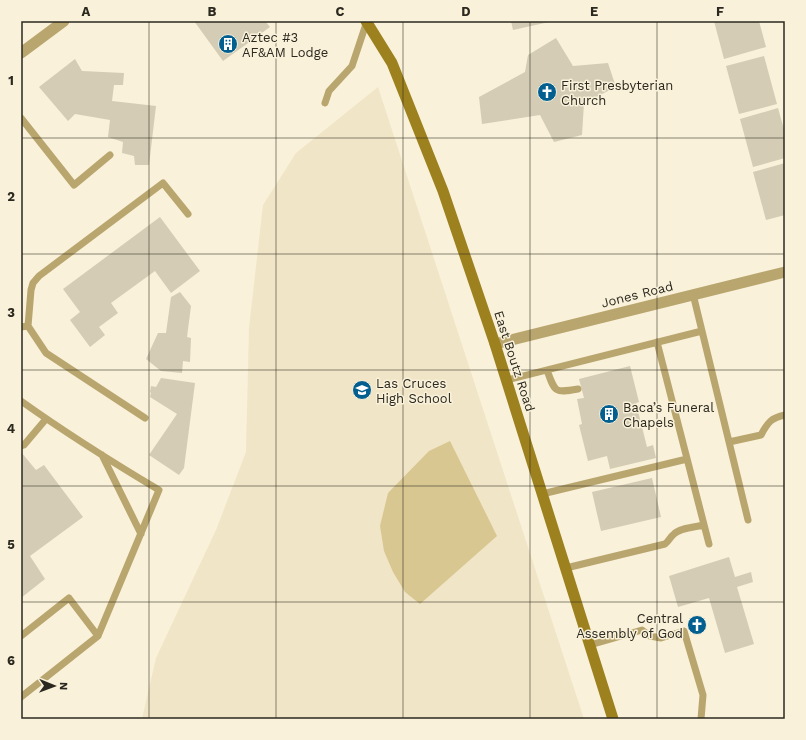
<svg xmlns="http://www.w3.org/2000/svg" width="806" height="740" font-family="'Work Sans',sans-serif">
	<rect width="100%" height="100%" fill="#f9f1d9"/>
	<path fill="#f0e5c7" d="M378,87L584,719H142L156,658L216,530L246,452L249,328L263,205L296,153Z"/>
	<path fill="#d9c791" d="M450,441L497,536L420,604L405,592L393,572L384,551L380,526L388,493L429,451Z"/>
	<path fill="#d4ccb5" d="M194,21H265L270,27L223,61Z
		M511,21H549V22L513,30Z
		M714,21H759L766,47L724,59Z
		M556,38L573,66L608,63L616,87L584,103L582,135L554,142L540,115L482,124L479,97L525,72L528,55Z
		M764,56L777,104L739,114L726,66Z
		M75,59L82,71L124,73L123,85H114L112,101L156,106L149,165H135L134,156L122,153L123,142L108,137L110,120L75,114L68,121L39,87Z
		M778,108L785,133V158L753,167L740,119Z
		M785,163V215L766,220L753,172Z
		M160,217L200,271L171,293L155,271L111,303L118,313L99,327L105,335L90,347L70,320L80,312L63,289Z
		M180,292L191,306L187,337L191,338L190,362L183,361L182,373L161,371L146,359L158,333H166L171,297Z
		M630,366L639,402L636,403L647,447L653,445L656,458L610,469L607,456L588,461L579,425L582,424L577,399L584,398L579,379Z
		M161,378L195,383L184,468L179,475L149,455L177,414L150,397L151,393L150,392L151,386L156,387Z
		M21,452L36,470L44,465L83,517L30,556L45,579L21,598Z
		M652,478L661,517L601,531L592,492Z
		M729,557L735,577L751,572L753,582L737,587L754,644L725,653L709,598L678,607L669,576Z"/>
	<g fill="none" stroke-linecap="round" stroke-linejoin="round">
		<path stroke="#b9a66f" stroke-width="7" d="M325,103L329,91L352,66L367,21
			M21,118L74,185L110,155
			M693,294L748,520
			M28,326L31,290L33,283L39,276L163,183L188,214
			M21,327L28,326L46,353L145,418
			M657,342L709,544
			M547,370C555,393 555,393 578,389
			M507,380L702,331
			M21,401C66,433 112,462 159,490L98,636L21,697
			M729,442L761,435C768,422 771,418 785,415
			M21,446L24,445L46,419
			M102,455L141,534
			M542,494L687,459
			M566,568L665,544C669,541 670,537 674,534C679,528 696,527 704,525
			M21,636L69,598L98,636
			M590,645L642,630L650,636L661,638L684,631L703,695L701,719"/>
		<path stroke="#b9a66f" stroke-width="11" d="M21,53L64,21
			M495,344L785,272"/>
		<path stroke="#9d811e" stroke-width="11" d="M366,21L392,63L443,191L495,344L613,719"/>
	</g>
	<path fill="none" stroke="#2b281f" stroke-width="1" stroke-opacity="0.55" d="M149,21V719M276,21V719M403,21V719M530,21V719M657,21V719M21,138H785M21,254H785M21,370H785M21,486H785M21,602H785"/>
	<defs>
		<g id="building-disc" transform="scale(1)"><circle r="9.5" fill="#035f90" stroke="#f9f1d9"/><path d="M-4-6H4V6H1V3H-1V6H-4ZM-2.5-4.3h1.7v1.8h-1.7ZM.8-4.3h1.7v1.8H.8ZM-2.5-1h1.7V.8h-1.7ZM.8-1h1.7V.8H.8Z" fill="#fff"/></g>
		<g id="church-disc" transform="scale(1)"><circle r="9.5" fill="#035f90" stroke="#f9f1d9"/><path d="M-1.2-6h2.4v3.5h3.3v2.4h-3.3V6h-2.4V-.1h-3.3v-2.4h3.3Z" fill="#fff"/></g>
		<g id="school-disc" transform="scale(1)"><circle r="9.5" fill="#035f90" stroke="#f9f1d9"/><path d="M0-5L7-2L0 1L-7-2ZM-4 1L0 2.5L4 1V4Q0 6-4 4Z" fill="#fff"/></g>
	</defs>
	<g fill-rule="evenodd">
		<use href="#building-disc" x="228" y="44"/>
		<use href="#church-disc" x="547" y="92"/>
		<use href="#school-disc" x="362" y="390"/>
		<use href="#building-disc" x="609" y="414"/>
		<use href="#church-disc" x="697" y="625"/>
	</g>
	<g text-anchor="middle" stroke-width="3" stroke-linejoin="round" paint-order="stroke">
		<g font-size="13" fill="#2b281f" stroke="#f9f1d9" text-anchor="start">
			<text x="242" y="42">Aztec #3<tspan x="242" dy="15">AF&amp;AM Lodge</tspan></text>
			<text x="561" y="90">First Presbyterian<tspan x="561" dy="15">Church</tspan></text>
			<text x="376" y="388">Las Cruces<tspan x="376" dy="15">High School</tspan></text>
			<text x="623" y="412">Baca’s Funeral<tspan x="623" dy="15">Chapels</tspan></text>
			<text x="683" y="623" text-anchor="end">Central<tspan x="683" dy="15">Assembly of God</tspan></text>
		</g>
		<g font-size="13" fill="#2b281f" stroke="#f9f1d9">
			<text transform="translate(637 294) rotate(-14)" y="5">Jones Road</text>
			<text transform="translate(515 361) rotate(72)" y="5">East Boutz Road</text>
		</g>
	</g>
	<rect width="806" height="740" fill="none" stroke="#f9f1d9" stroke-width="44"/>
	<g transform="translate(54 686) rotate(91)" stroke="#f9f1d9" stroke-width="3" paint-order="stroke">
	<path d="M0-3L7 15L0 10L-7 15Z" fill="#2b281f"/>
	<text y="-6" font-size="11" font-weight="bold" text-anchor="middle" fill="#2b281f">N</text>
	</g>
	<rect x="22" y="22" width="762" height="696" fill="none" stroke="#2b281f" stroke-width="1.5"/>
	<g font-size="13" text-anchor="middle" font-weight="bold" fill="#2b281f">
		<text x="86" y="16">A</text>
		<text x="212" y="16">B</text>
		<text x="340" y="16">C</text>
		<text x="466" y="16">D</text>
		<text x="594" y="16">E</text>
		<text x="720" y="16">F</text>
		<text x="11" y="85">1</text>
		<text x="11" y="201">2</text>
		<text x="11" y="317">3</text>
		<text x="11" y="433">4</text>
		<text x="11" y="549">5</text>
		<text x="11" y="665">6</text>
	</g>
</svg>
